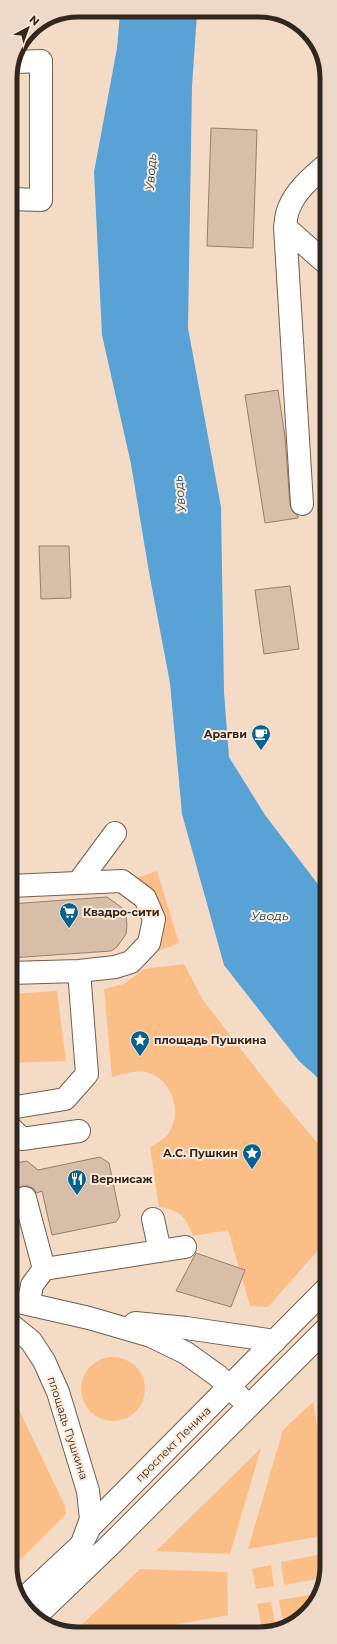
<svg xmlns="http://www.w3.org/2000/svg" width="337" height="1644" font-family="Montserrat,sans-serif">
	<rect width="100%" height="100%" fill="#f4dbc6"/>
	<path fill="#fcbe87" d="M157,871L179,943L150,954L136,878Z
		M184,964L203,1000L275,1093L327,1154V1240L268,1307L250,1306L228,1230L193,1236C186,1217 180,1210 159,1207L150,1147C157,1143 163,1140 168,1134C183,1114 173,1081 149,1073C137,1069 124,1074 112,1077L104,989L124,984L144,969Z
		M57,991L66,1061L10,1063V994Z
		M81 1389a32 32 0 1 1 64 0a32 32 0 1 1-64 0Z
		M11,1393L65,1506L66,1514L11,1569Z
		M313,1402L327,1483V1535L248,1549L283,1430Z
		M261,1448L230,1554L156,1551Z
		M327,1553V1561L322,1578L284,1585L281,1562Z
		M271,1565L274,1586L256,1589L252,1569Z
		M140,1569L227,1572L228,1615L129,1633H73Z
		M316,1594L307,1614L284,1626L279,1600Z
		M271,1602L276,1629L268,1633H263L257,1604Z"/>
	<path fill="#59a2d5" d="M197,13L192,86L188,328L221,507L224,692L229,757L265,815L327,896V1086L299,1061L224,965L182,814L170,683L149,572L131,464L102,335L94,172L117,48L120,14Z"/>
	<path fill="#d6bea9" stroke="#967f6c" d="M211,128L257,130L253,248L207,246Z
		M278,390L285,437L290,505L292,511L298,516V518L265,523L245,395Z
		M39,546H69L71,598L41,599Z
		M290,586L299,649L264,654L255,590Z
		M107,897L121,907L126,916L127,925L126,934L117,947L111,951L10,958V904Z
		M100,1157L109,1163L120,1216L116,1222L52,1235L42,1191L36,1193L34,1189L29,1186H22L16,1189L13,1197L10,1198V1164L27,1161L38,1170Z
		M196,1253L245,1270L231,1307L176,1291Z"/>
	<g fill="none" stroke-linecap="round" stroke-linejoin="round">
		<g stroke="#735e4c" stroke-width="24">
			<path id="minor" d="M10,199L41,200V61L16,62
				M285,227L327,264
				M302,504L285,227C286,221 286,214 289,208C296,190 312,177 326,165
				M78,883L115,833
				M10,886L122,881L145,898L154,919L149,943L131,962L115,967L79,971L10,973
				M10,1108L65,1099L87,1074L79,971
				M10,1127L22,1139L79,1131
				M25,1198L44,1269
				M153,1219L160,1251
				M29,1303L32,1285L44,1269L185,1247"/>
		</g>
		<g stroke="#735e4c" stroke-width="24">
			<path id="major" d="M10,1300L89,1318L151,1336L186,1353L218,1376L249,1406
				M135,1323L186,1328L275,1341
				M10,1324L31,1341L44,1361L58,1392L88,1491L91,1519L84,1538"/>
		</g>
		<g stroke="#735e4c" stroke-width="24">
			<path id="highway" d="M22,1600L81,1545L90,1527L327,1288
				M36,1616L111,1544L327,1328"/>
		</g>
		<use href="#minor" stroke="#fff" stroke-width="22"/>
		<use href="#major" stroke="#fff" stroke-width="22"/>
		<use href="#highway" stroke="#fff" stroke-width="22"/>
	</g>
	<defs>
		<g id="cafe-pin" transform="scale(1)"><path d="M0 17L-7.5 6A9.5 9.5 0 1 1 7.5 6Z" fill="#056292" stroke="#fde9d8"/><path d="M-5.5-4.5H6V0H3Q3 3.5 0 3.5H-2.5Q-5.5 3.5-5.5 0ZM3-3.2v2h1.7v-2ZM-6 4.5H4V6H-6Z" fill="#fff"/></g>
		<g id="supermarket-pin" transform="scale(1)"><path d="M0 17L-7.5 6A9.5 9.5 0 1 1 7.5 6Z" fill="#056292" stroke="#fde9d8"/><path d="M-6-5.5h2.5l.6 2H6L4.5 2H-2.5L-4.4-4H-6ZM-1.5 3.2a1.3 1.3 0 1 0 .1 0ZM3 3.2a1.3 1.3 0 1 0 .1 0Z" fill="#fff"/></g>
		<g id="sight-pin" transform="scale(1)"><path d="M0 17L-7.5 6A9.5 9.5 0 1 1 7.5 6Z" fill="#056292" stroke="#fde9d8"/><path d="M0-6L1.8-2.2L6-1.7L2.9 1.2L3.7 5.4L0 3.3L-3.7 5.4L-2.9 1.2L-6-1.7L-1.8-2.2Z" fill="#fff"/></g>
		<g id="restaurant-pin" transform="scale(1)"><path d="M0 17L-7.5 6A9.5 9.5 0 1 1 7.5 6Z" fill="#056292" stroke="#fde9d8"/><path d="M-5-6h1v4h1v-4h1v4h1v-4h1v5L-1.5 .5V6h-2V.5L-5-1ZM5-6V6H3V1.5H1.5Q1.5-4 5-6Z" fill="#fff"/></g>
	</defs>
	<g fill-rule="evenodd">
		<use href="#cafe-pin" x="261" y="734"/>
		<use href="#supermarket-pin" x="69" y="912"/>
		<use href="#sight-pin" x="140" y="1040"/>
		<use href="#sight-pin" x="252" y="1153"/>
		<use href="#restaurant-pin" x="77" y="1179"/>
	</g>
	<g text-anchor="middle" stroke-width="4" stroke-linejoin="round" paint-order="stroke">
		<g font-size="11" font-weight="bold" fill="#31271f" stroke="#fde9d8" text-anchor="start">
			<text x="247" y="738" text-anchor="end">Арагви</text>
			<text x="83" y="916">Квадро-сити</text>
			<text x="154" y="1044">площадь Пушкина</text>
			<text x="238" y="1157" text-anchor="end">А.C. Пушкин</text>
			<text x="91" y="1183">Вернисаж</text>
		</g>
		<g font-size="11" fill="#31271f" stroke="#fde9d8">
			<text transform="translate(68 1428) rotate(72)" y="4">площадь Пушкина</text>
			<text transform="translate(173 1444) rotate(-45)" y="4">проспект Ленина</text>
		</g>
		<g font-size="12" font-style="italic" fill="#074466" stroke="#fde9d8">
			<text transform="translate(151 172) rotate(-86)" y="4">Уводь</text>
			<text transform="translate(180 494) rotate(-96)" y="4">Уводь</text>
			<text x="270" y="920">Уводь</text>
		</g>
	</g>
	<path d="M0 0H337V1644H0ZM78 17H259A61 61 0 0 1 320 78V1566A61 61 0 0 1 259 1627H78A61 61 0 0 1 17 1566V78A61 61 0 0 1 78 17Z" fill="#edd9c9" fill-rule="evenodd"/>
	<path fill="none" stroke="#31271f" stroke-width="5" d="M78 17H259A61 61 0 0 1 320 78V1566A61 61 0 0 1 259 1627H78A61 61 0 0 1 17 1566V78A61 61 0 0 1 78 17Z"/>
	<g transform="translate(28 28) rotate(41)" stroke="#fde9d8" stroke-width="3" paint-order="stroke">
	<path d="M0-3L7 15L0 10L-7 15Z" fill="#31271f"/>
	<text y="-6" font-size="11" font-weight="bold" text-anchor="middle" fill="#31271f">N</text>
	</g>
</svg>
